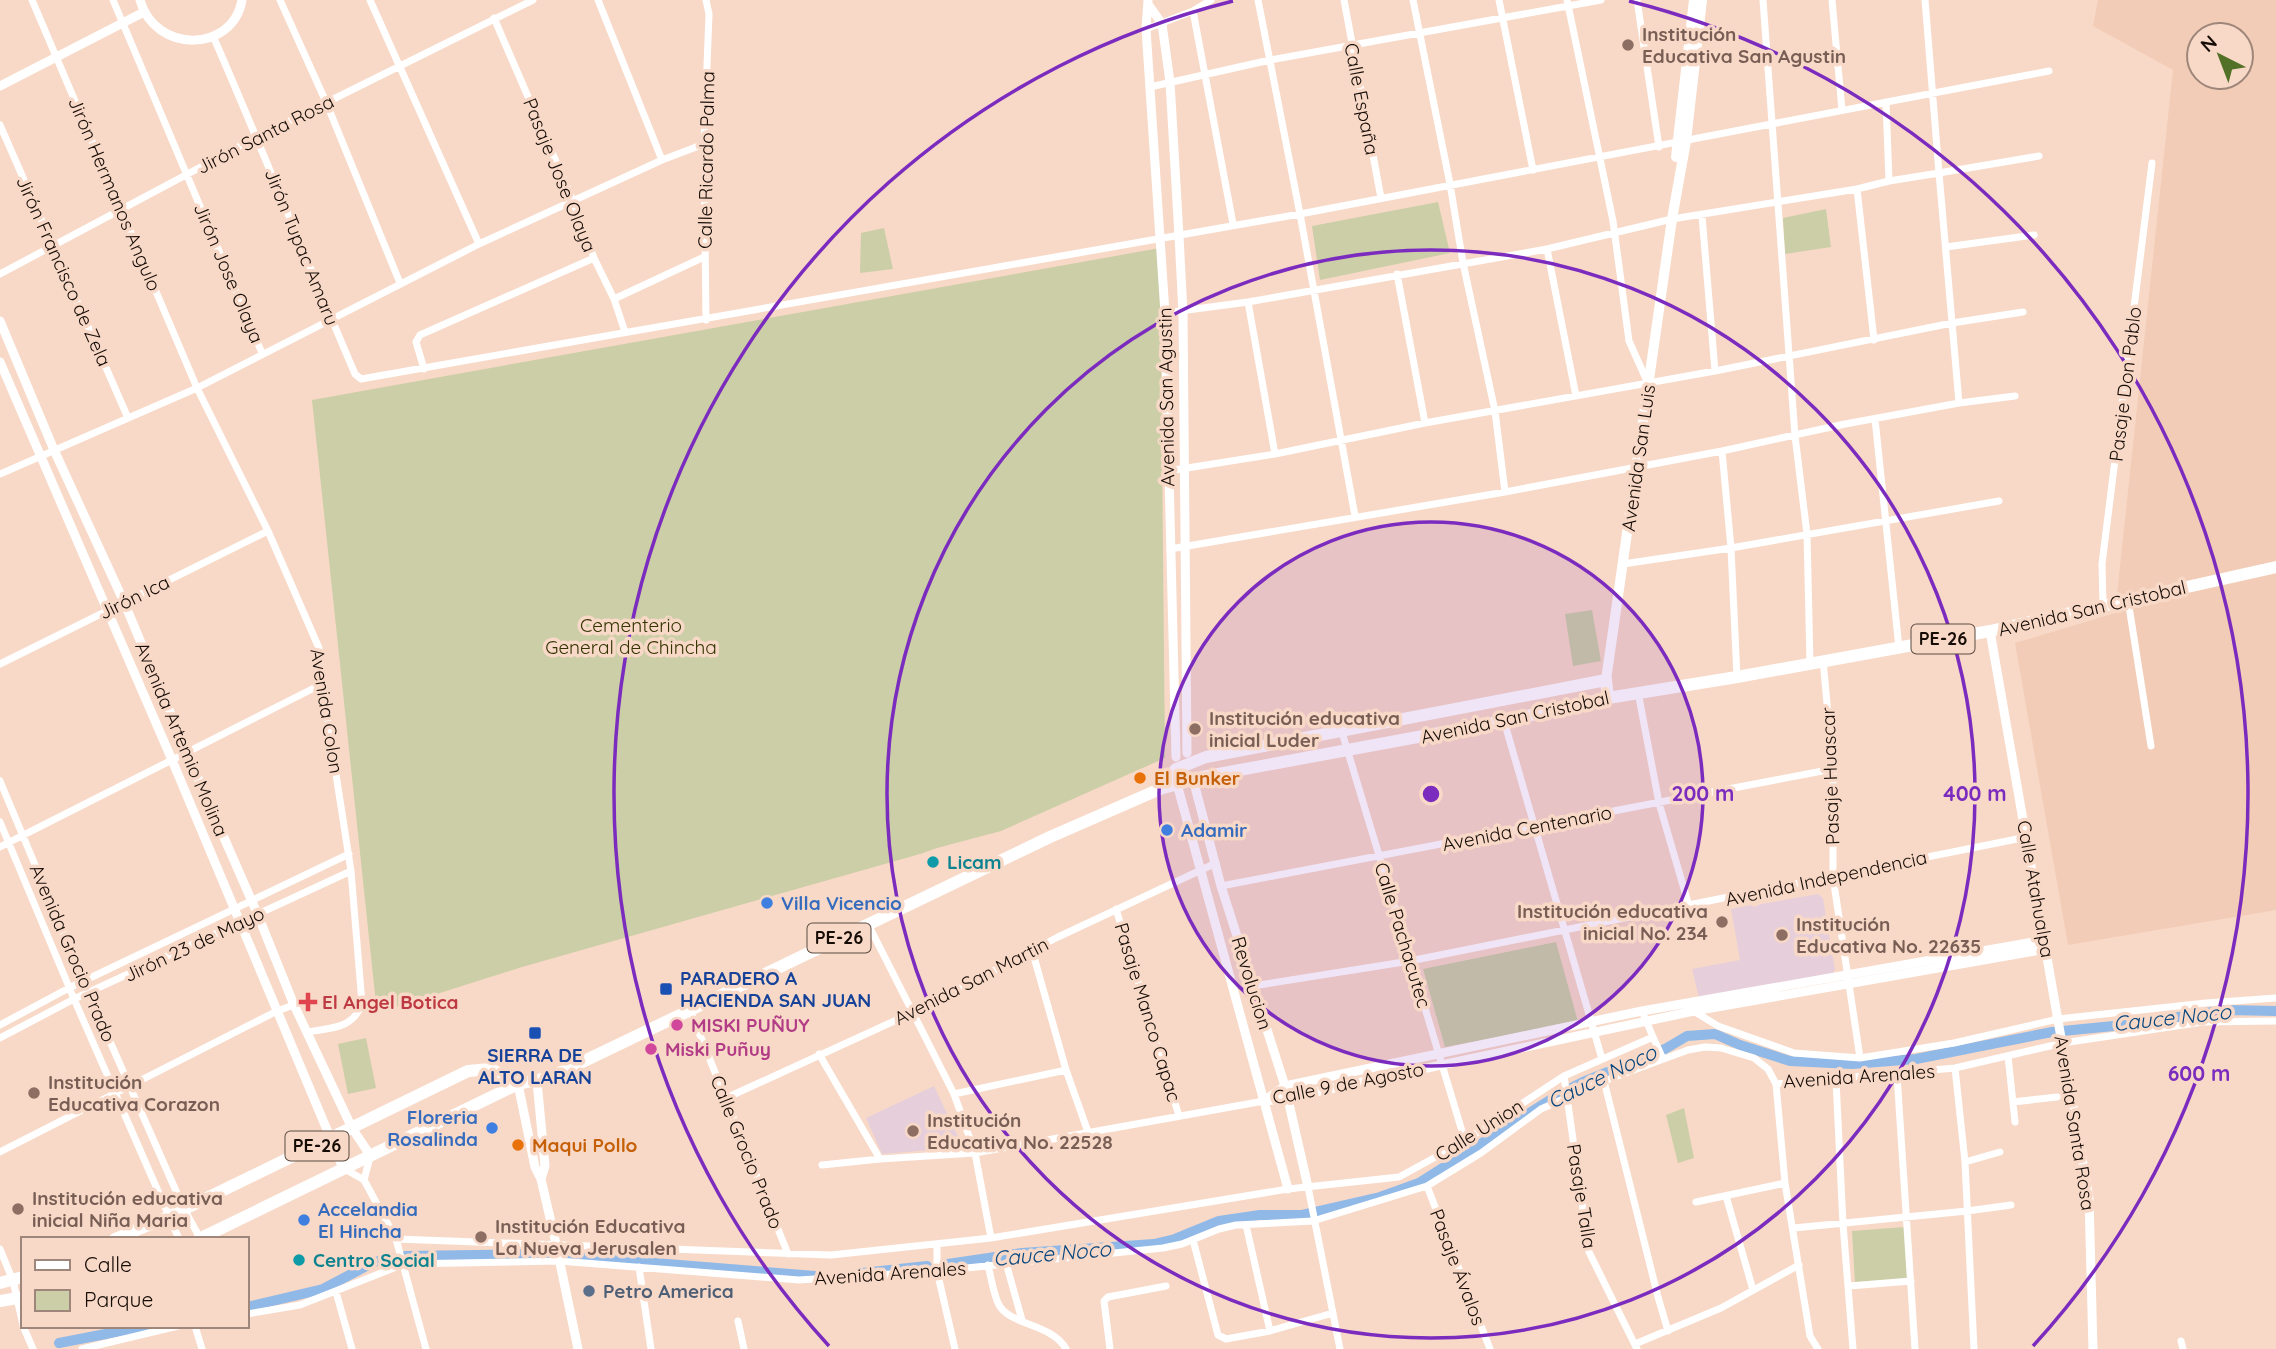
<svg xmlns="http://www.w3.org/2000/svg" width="2276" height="1349" font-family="Quicksand,sans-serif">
	<rect width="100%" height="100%" fill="#f8d9c7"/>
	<path fill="#f2ccb6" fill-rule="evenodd" d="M2098,0H2276V910L2068,945L2015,643L2115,613L2173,70L2093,26ZM2199,35H2241V77H2199Z"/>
	<path fill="#e6cfdb" d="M1818,894L1823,898L1835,970L1833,973L1699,998L1692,969L1740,960L1731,909L1751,905L1754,907L1761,904Z
		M934,1086L961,1143L957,1148L882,1154L866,1118Z"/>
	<path fill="#cbcea6" d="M1438,202L1450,253L1320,280L1312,226Z
		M1826,209L1831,247L1785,254L1783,218Z
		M884,228L893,269L860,273L861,233Z
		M1160,248L1165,758L1001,831L937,848L920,854L522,967L377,1013L312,400Z
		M1592,610L1601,661L1573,666L1565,614Z
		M1556,942L1578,1022L1445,1047L1423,969Z
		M366,1038L376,1088L348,1094L338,1044Z
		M1684,1108L1694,1158L1678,1163L1666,1115Z
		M1905,1227L1909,1279L1855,1283L1852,1231Z"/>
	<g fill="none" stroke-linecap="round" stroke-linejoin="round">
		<path stroke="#90b9e8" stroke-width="10" d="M405,1256L543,1254L815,1276
			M948,1264L1022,1253L1154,1244L1175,1239L1219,1221L1260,1215H1301L1380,1197L1419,1183L1558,1095L1583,1082L1665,1049L1687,1036L1715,1034L1740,1045L1790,1061L1852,1064L1916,1059L2052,1032L2124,1025L2226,1010L2276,1011
			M862,1273L927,1266
			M247,1307L323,1289L374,1262L391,1258
			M59,1343L147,1326"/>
		<path stroke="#fff" stroke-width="7" d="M32,0L197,388L268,531L319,648L322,684L351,871L362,1003C354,1029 330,1028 307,1032
			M113,0L262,353
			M280,0L326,102L400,283
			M370,0L479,244
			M598,0L662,160
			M706,0L709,14L704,144L706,320
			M1258,0L1300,214L1355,516
			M1344,0L1381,198
			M1413,0L1450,184L1463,263L1495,411L1505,492
			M1499,0L1533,170
			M1567,0L1613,221L1629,341L1647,381
			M1637,0L1659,147
			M1763,0L1795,436L1807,534L1810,663
			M1832,0L1842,110
			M1925,0L1939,173L2039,156
			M1193,11L1233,224
			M494,18L573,201L594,258L614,299L625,332
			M1146,29L1193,11L1211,0
			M213,36C262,148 307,262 355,374L361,379L1300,214L2049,71
			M1150,87L1270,60L1601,0
			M0,125L128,418
			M1857,189L1874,340
			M1702,216L1715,371
			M1946,247L2034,235
			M1547,249L1576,396
			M0,274L257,137L533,0
			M1397,274L1425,423
			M614,299L704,257
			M1248,302L1275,454
			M1165,313L1248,302L1547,249L1672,219L1857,189L1889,181
			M424,369L416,342L420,335L594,258
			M1959,403L2015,396
			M1875,419L1899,648
			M1722,451L1731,548L1737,677
			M1168,471L1275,454L1425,423L1715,371L1952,323L2023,312
			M0,474L197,388L479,244L662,160L704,144
			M1170,549L1505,492L1722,451L1845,424L1959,403L1939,173L1889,181L1886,102
			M1623,564L1731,548L1999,501
			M2128,600L2151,746
			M2103,605L2102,564L2152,163
			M1823,660L1833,769V877L1860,1058
			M0,664L268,531
			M1638,692L1659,803L1689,906
			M1504,721L1602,1059
			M1341,729L1465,1141
			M0,781L89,994L184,1209L200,1238
			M0,822L74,999L179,1239
			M0,847L322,684
			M1221,886L1833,769
			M1116,909L1179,1116
			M868,924L954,1094L975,1153L991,1238
			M1032,950L1066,1070L1088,1132
			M1253,986L1410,961L2027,837
			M1682,1004L1718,1026L1794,1053L1860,1058L1954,1043L2058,1019L2206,1003L2276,998
			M690,1010L788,1254
			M0,1025L69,988L349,854
			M1653,1037L1663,1059
			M0,1038L74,999L351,871
			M819,1054L880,1159
			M2008,1056L2015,1122
			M1955,1068L1965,1162L1974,1349
			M1897,1075L1915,1349
			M1564,1076L1589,1252L1637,1349
			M1836,1080L1843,1224L1853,1349
			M1604,1081L1658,1297L1668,1331
			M1776,1084L1785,1183L1810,1336L1818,1349
			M954,1094L1066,1070
			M726,1098L914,1012L1058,937L1216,863
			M2013,1102L2057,1097
			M0,1152L277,1011L294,1005
			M1965,1162L2000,1152
			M822,1165L880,1159L975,1153L1264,1101
			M343,1168L364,1180L396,1239L426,1349
			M364,1180L370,1157
			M1427,1186L1490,1349
			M1308,1187L1340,1349
			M1726,1196L1753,1290
			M1696,1202L1785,1183
			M1246,1225L1270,1331
			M1794,1228L1967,1211L2011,1205
			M396,1239L831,1255L991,1238L1288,1189L1399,1177L1465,1141L1564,1076L1653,1037L1642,1011
			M1193,1240L1218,1335L1226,1339L1270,1331L1333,1313
			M937,1244V1271L955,1349
			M0,1249L13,1281L23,1325
			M1006,1263L1022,1320
			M988,1265C991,1277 993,1292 998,1303C1008,1326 1052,1323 1066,1349
			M639,1267L651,1349
			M1849,1286L1911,1281
			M336,1292L352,1349
			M247,1314L300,1305L404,1264L559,1261L799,1280L937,1271L1163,1248L1182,1244L1219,1229L1236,1225L1313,1221L1427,1186L1481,1153L1541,1109L1604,1081L1688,1050L1705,1047L1721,1048L1754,1058L1768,1069L1776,1084L1955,1068L2063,1043L2203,1022L2276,1021
			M738,1321L744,1349
			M23,1326L33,1349
			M195,1326L202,1349
			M2181,1341L2183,1349
			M1635,1344L1721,1308L1799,1265
			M82,1349L178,1326
			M1110,1349L1104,1301L1108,1297L1166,1286"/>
		<path stroke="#fff" stroke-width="9" d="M140,0C155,54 233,53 242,0
			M1148,0L1146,29L1165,313L1176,757
			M1148,4L1162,24L1170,82L1179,236L1183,313L1187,753
			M0,86L144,12
			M0,321L54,450L124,602L187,753L257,913L294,1005L352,1128L370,1155
			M0,362L172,760L343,1168
			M1990,631L2089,1198L2093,1349
			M1193,779L1221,886L1285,1086L1308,1187
			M1177,784L1288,1189
			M537,1081L545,1166L541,1179
			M518,1084L535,1167L541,1179L556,1244L578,1349
			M1264,1101L1285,1086L1642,1011L2045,940
			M1266,1101L1287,1098L1694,1011L2046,949"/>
		<path stroke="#fff" stroke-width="10" d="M1676,157L1694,0
			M1606,680L1672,219L1686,141L1702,0"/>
		<path stroke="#fff" stroke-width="12" d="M1160,789L1176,769L1206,757L1606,680L1608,698
			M115,1239L168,1217L468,1071L491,1069L518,1084
			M199,1239L518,1084L551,1077L1050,837L1160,789L1202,777L1504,721L1608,698L1737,677L1990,631L2276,567
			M0,1283L23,1277
			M0,1301L23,1297"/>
	</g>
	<circle cx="1431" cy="794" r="272" fill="#7b2cbf" fill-opacity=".12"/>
	<g fill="none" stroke="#7b2cbf" stroke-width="3.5">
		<circle cx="1431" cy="794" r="272"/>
		<circle cx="1431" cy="794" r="544"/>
		<path d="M829 1346A817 817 0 0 1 1233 1M1629 1A817 817 0 0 1 2033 1346"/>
	</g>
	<g fill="#8d6e63" stroke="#f8d9c7" stroke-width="2.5">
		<circle cx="1628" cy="45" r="7"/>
		<circle cx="1195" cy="729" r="7"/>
		<circle cx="1722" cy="922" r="7"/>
		<circle cx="1782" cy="935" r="7"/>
		<circle cx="34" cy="1093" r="7"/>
		<circle cx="913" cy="1131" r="7"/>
		<circle cx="18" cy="1209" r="7"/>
		<circle cx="481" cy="1237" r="7"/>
	</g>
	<g fill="#e8710a" stroke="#f8d9c7" stroke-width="2.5">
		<circle cx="1140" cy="778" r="7"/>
		<circle cx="518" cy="1145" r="7"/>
	</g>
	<g fill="#3f7fe0" stroke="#f8d9c7" stroke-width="2.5">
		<circle cx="1167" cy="830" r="7"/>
		<circle cx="767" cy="903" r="7"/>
		<circle cx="492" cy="1128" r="7"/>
		<circle cx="304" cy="1220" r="7"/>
	</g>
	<g fill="#0f9aa8" stroke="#f8d9c7" stroke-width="2.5">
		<circle cx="933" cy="862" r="7"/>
		<circle cx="299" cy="1260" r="7"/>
	</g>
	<g fill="#1a4fb4" stroke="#f8d9c7" stroke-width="2.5">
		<rect x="659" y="982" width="14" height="14" rx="3.5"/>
		<rect x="528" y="1026" width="14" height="14" rx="3.5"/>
	</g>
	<path fill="#e0444e" stroke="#f8d9c7" stroke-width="2.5" d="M304.5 991.5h7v7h7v7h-7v7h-7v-7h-7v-7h7z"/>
	<g fill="#d1479c" stroke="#f8d9c7" stroke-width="2.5">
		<circle cx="677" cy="1025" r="7"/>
		<circle cx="651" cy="1049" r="7"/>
	</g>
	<circle fill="#5c6f8a" stroke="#f8d9c7" stroke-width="2.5" cx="589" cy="1291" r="7"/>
	<g text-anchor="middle" stroke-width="7" stroke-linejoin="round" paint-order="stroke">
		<g fill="#f8d9c7" stroke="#5a4a40" stroke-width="2">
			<rect x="1911.5" y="624.5" width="63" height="29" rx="5"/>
			<rect x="807.5" y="923.5" width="63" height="29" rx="5"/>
			<rect x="285.5" y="1131.5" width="63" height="29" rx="5"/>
		</g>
		<g font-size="18" font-weight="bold" fill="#160c06">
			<text x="1943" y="645">PE-26</text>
			<text x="839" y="944">PE-26</text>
			<text x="317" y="1152">PE-26</text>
		</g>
		<g font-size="19" font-weight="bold" fill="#785e54" stroke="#f8d9c7" text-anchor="start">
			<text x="1642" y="41">Institución<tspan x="1642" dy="22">Educativa San Agustin</tspan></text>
			<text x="1209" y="725">Institución educativa<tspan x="1209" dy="22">inicial Luder</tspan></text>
			<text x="1708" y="918" text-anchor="end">Institución educativa<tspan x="1708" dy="22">inicial No. 234</tspan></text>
			<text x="1796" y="931">Institución<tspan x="1796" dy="22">Educativa No. 22635</tspan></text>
			<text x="48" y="1089">Institución<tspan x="48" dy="22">Educativa Corazon</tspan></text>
			<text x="927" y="1127">Institución<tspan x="927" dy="22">Educativa No. 22528</tspan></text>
			<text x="32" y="1205">Institución educativa<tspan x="32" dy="22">inicial Niña Maria</tspan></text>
			<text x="495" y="1233">Institución Educativa<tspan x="495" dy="22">La Nueva Jerusalen</tspan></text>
		</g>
		<g font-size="19" fill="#160c06" stroke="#f8d9c7">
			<text transform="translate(1362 99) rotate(79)" y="7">Calle España</text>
			<text transform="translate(265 134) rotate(-27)" y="7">Jirón Santa Rosa</text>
			<text transform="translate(706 160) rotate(-89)" y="7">Calle Ricardo Palma</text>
			<text transform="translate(560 175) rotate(68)" y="7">Pasaje Jose Olaya</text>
			<text transform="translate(115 194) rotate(67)" y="7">Jirón Hermanos Angulo</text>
			<text transform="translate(302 247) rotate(68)" y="7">Jirón Tupac Amaru</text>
			<text transform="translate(64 271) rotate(66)" y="7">Jirón Francisco de Zela</text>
			<text transform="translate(229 273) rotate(67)" y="7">Jirón Jose Olaya</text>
			<text transform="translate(2125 384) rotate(-83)" y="7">Pasaje Don Pablo</text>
			<text transform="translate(1166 397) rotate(-91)" y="7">Avenida San Agustin</text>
			<text transform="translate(1638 458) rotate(-82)" y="7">Avenida San Luis</text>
			<text transform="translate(134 597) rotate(-26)" y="7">Jirón Ica</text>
			<text transform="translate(2092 608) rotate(-13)" y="7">Avenida San Cristobal</text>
			<text transform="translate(327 711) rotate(81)" y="7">Avenida Colon</text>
			<text transform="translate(1515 717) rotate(-12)" y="7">Avenida San Cristobal</text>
			<text transform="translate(182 739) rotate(67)" y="7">Avenida Artemio Molina</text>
			<text transform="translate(1830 776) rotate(-92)" y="7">Pasaje Huascar</text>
			<text transform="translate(1527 828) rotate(-11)" y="7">Avenida Centenario</text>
			<text transform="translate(1826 878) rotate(-12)" y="7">Avenida Independencia</text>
			<text transform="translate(2036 889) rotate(80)" y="7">Calle Atahualpa</text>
			<text transform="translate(1403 935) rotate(73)" y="7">Calle Pachacutec</text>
			<text transform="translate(194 944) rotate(-25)" y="7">Jirón 23 de Mayo</text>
			<text transform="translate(73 953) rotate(67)" y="7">Avenida Grocio Prado</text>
			<text transform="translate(971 981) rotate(-27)" y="7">Avenida San Martin</text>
			<text transform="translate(1252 983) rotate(73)" y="7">Revolucion</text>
			<text transform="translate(1148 1012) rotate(73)" y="7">Pasaje Manco Capac</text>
			<text transform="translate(1859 1076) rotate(-4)" y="7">Avenida Arenales</text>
			<text transform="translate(1348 1083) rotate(-11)" y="7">Calle 9 de Agosto</text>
			<text transform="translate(2075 1123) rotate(81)" y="7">Avenida Santa Rosa</text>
			<text transform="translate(1479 1130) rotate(-32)" y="7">Calle Union</text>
			<text transform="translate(747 1152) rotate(68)" y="7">Calle Grocio Prado</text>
			<text transform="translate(1582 1196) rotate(81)" y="7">Pasaje Talla</text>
			<text transform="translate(1458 1267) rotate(69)" y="7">Pasaje Ávalos</text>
			<text transform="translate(890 1273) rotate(-4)" y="7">Avenida Arenales</text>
		</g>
		<g font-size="19" fill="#333402" stroke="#f8d9c7">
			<text x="631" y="632">Cementerio<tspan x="631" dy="22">General de Chincha</tspan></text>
		</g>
		<g font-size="19" font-weight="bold" fill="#c56008" stroke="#f8d9c7" text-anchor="start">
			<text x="1154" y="785">El Bunker</text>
			<text x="532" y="1152">Maqui Pollo</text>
		</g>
		<g font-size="19" font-weight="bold" fill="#366cbe" stroke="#f8d9c7" text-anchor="start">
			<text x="1181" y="837">Adamir</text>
			<text x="781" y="910">Villa Vicencio</text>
			<text x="478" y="1124" text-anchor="end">Floreria<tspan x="478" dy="22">Rosalinda</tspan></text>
			<text x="318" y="1216">Accelandia<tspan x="318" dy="22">El Hincha</tspan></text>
		</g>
		<g font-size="19" font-weight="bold" fill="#0d838f" stroke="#f8d9c7" text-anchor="start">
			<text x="947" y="869">Licam</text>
			<text x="313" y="1267">Centro Social</text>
		</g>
		<g font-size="19" font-weight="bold" fill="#164399" stroke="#f8d9c7" text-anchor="start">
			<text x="680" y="985">PARADERO A<tspan x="680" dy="22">HACIENDA SAN JUAN</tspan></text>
			<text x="535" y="1062" text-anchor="middle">SIERRA DE<tspan x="535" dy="22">ALTO LARAN</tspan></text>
		</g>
		<g font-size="19" font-weight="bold" fill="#be3a42" stroke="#f8d9c7" text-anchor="start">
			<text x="322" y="1009">El Angel Botica</text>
		</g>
		<g font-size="19" font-weight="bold" fill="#b23c85" stroke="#f8d9c7" text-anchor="start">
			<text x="691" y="1032">MISKI PUÑUY</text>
			<text x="665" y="1056">Miski Puñuy</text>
		</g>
		<g font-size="19" font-weight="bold" fill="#4e5e75" stroke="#f8d9c7" text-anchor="start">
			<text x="603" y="1298">Petro America</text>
		</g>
		<g font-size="21" font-style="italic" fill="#08467e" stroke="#f8d9c7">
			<text transform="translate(2172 1018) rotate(-6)" y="7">Cauce Noco</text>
			<text transform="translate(1602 1077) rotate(-26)" y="7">Cauce Noco</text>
			<text transform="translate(1052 1254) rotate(-5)" y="7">Cauce Noco</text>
		</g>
	</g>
	<circle cx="1431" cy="794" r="10" fill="#7b2cbf" stroke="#f8d9c7" stroke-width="3.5"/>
	<g font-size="21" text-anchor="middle" font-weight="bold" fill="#7b2cbf" stroke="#f8d9c7" stroke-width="7" stroke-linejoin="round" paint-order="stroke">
		<text x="1703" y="801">200 m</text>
		<text x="1975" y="801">400 m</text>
		<text x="2199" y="1081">600 m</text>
	</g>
	<rect x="21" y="1237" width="228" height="91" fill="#f8d9c7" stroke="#9e877a" stroke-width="2"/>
	<rect x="35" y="1260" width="35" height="10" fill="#ffffff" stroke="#9e877a" stroke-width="2"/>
	<text x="84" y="1272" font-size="21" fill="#160c06">Calle</text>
	<rect x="35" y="1290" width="35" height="21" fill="#cbcea6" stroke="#9e877a" stroke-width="2"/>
	<text x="84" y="1307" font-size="21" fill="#160c06">Parque</text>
	<g transform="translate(2220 56) rotate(318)"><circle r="33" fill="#f8d9c7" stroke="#9e877a" stroke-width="2"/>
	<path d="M0-5L12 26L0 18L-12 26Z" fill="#527126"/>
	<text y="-10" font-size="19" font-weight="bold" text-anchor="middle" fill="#160c06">N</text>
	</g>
</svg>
